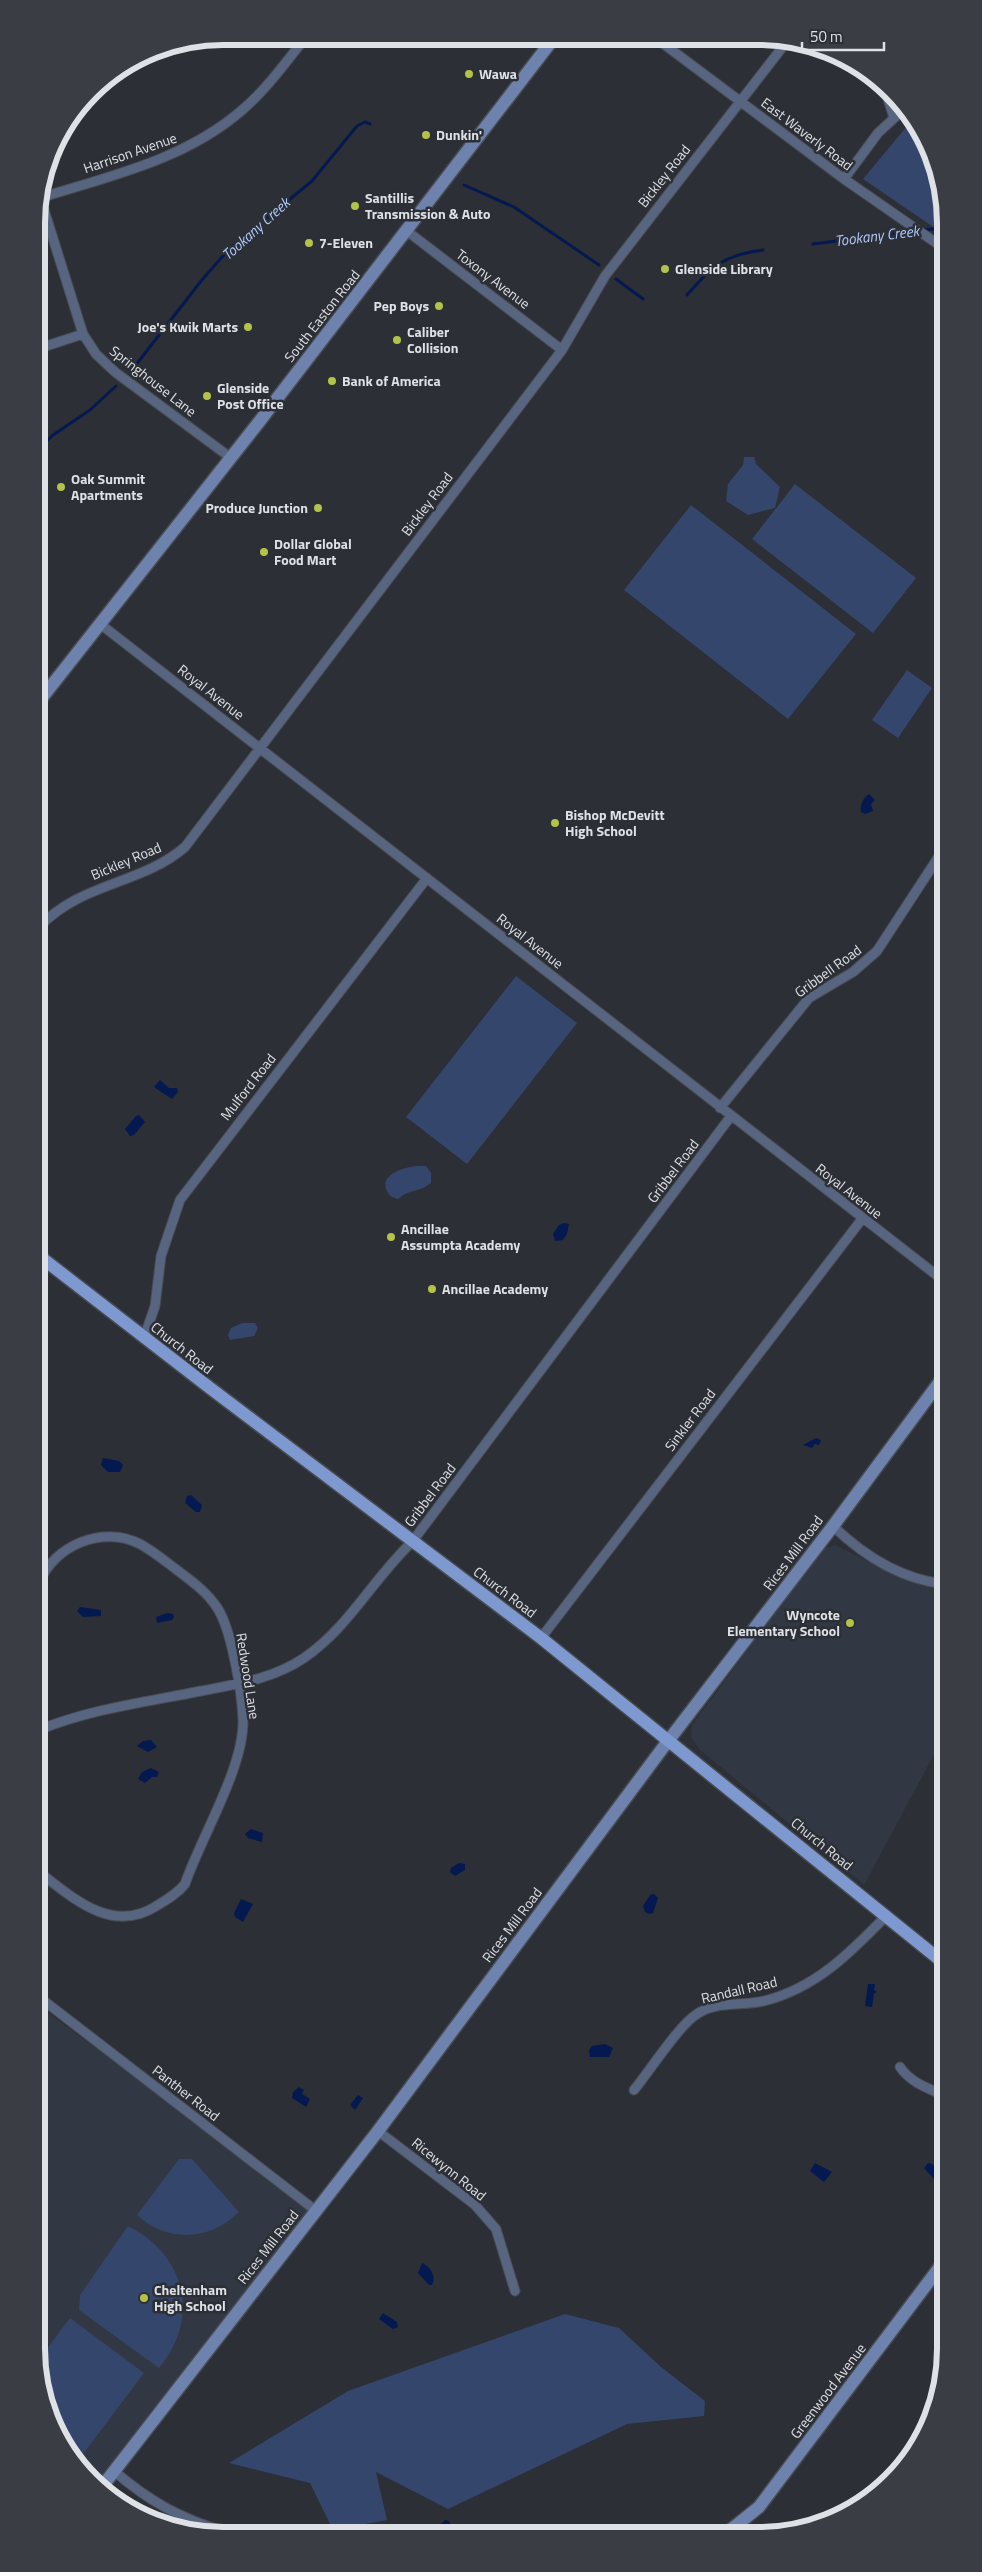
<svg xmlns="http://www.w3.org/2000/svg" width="982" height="2572" font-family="'Titillium Web',sans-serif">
	<rect width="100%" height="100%" fill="#2c2f35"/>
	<path fill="#313743" d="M835,1545L907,1580L944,1589V1716L938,1747L864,1885L700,1750L691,1737L692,1725L823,1549Z
		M39,2006L315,2210L101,2488L91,2481L61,2442L40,2385Z"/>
	<path fill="#34466c" d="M913,119L921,130L942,187V233L863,179Z
		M744,457H754L756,464L780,487L775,508L748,515L726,501L728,484L743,465Z
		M795,484L916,578L873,633L752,539Z
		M691,505L856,634L788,719L624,590Z
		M907,670L932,688L898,738L872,720Z
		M516,976L577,1023L467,1164L406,1117Z
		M417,1166H426L431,1173V1183C421,1192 408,1189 398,1199C392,1198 388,1195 386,1189C381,1173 406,1167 417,1166Z
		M242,1323H255L258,1328L254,1336L230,1340L228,1335L231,1328Z
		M179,2159H192L239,2212C210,2241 167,2243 137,2215Z
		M128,2226C186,2255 201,2318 159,2368L79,2310L80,2295Z
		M565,2314L619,2328L661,2367L705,2401L704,2416L627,2424L448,2509L376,2472L387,2520L333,2530L310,2483L229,2463L348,2391Z
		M70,2318L144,2373L77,2462L61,2442L40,2385V2358Z"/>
	<path fill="#04194f" d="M869,794L875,800L871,804L873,811L865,814L861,812C860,805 863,798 869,794Z
		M160,1080L169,1088H177L178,1092L172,1099L154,1087Z
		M139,1115L145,1122L134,1135L130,1136L125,1129L136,1116Z
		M564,1223L569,1224L567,1234L563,1240L555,1241L553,1234L559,1225Z
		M816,1438L821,1440L819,1445L815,1444L812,1448L803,1445Z
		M103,1458L119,1461L123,1465L120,1472H108L101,1465Z
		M191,1495L202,1505L200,1512H196L185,1503L187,1496Z
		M80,1607L101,1610V1616L83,1617L77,1611Z
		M167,1613L173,1614L174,1617L172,1620L157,1623L156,1617Z
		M151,1740L157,1747L148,1752L137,1746L143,1741Z
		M151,1768L159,1772L157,1777H152L145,1783L138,1779L142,1772Z
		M251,1829L263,1833L262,1842L248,1838L245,1834Z
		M459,1863L465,1864V1870L455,1876L450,1872L451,1868Z
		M654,1894L658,1898L653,1913L649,1914L645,1912L643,1906L650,1895Z
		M241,1899L253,1904L243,1922L235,1917L234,1913Z
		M868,1984H875L874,1990L877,1992L874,1994L872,2007L865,2006Z
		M605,2044L613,2048L609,2057H590L589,2050L592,2046Z
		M299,2087L304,2090L302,2094L310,2099L306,2107L292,2098L293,2092Z
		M358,2095L363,2098L355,2110L350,2105Z
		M815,2163L832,2172L824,2182L810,2171Z
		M928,2163L932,2164L942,2174L941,2178L934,2179L924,2168Z
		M422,2263C430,2266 437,2277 432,2285H429L418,2273Z
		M383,2313L397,2322L398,2327L393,2329L379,2319Z
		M445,2520L449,2521L454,2532H441V2524Z"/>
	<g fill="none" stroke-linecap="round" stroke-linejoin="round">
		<path stroke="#04194f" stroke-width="3" d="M464,185L514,207L599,265
			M923,230L942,228
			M813,244L914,231
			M616,279L643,299
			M687,295C713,266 723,255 763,250
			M132,370L201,281L229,249L312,181L357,126L365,122L370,124
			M37,450L53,435L90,410L116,386"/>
		<g stroke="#484b51" stroke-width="11">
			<path id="street" d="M657,39L844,179L942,247
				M890,90L888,99L894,118
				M844,179L878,133L904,109
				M40,197L83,334L96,354L115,372L231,458
				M40,198C110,176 184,160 241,111C266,90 285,63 306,37
				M407,231L562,350
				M37,349L83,334
				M99,623L944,1281
				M38,928C81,882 141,885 185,847L562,350L605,276L788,40
				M720,1108L809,998L853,972L877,951L943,850
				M144,1338L155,1306L161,1256L180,1200L427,878
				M833,1526C863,1555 901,1579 944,1584
				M39,1583C54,1545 103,1525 140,1544C153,1551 165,1561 177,1570C193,1582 208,1593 218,1609C232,1632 242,1693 243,1720C244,1768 201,1837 185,1884C178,1893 168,1899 158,1905C113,1935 74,1899 39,1872
				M541,1638L862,1219
				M39,1730C90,1709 146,1702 201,1691C237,1684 273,1679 304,1658C349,1627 373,1579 412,1542L731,1116
				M39,1997L315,2210
				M900,2067C911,2083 928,2088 945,2096
				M634,2090C649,2072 679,2025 697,2014C716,2001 742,2006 764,2001C816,1988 851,1952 887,1915
				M378,2131L475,2205L496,2229L515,2291
				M114,2471C150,2502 180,2518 225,2532"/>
		</g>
		<g stroke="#484b51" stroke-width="15">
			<path id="secondary" d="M37,704L259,422L554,38
				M101,2488L378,2131L662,1749L833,1526L944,1376
				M728,2532L759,2507L945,2260"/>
		</g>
		<g stroke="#484b51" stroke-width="15">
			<path id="primary" d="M38,1255L210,1388L541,1638L945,1964"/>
		</g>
		<use href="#street" stroke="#576580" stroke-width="9"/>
		<use href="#secondary" stroke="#6d83ad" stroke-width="12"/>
		<use href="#primary" stroke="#7e99d0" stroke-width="12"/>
	</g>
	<g fill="#b4c24a" stroke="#2c2f35" stroke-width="2">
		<circle cx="469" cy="74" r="5"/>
		<circle cx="426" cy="135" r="5"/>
		<circle cx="355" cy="206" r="5"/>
		<circle cx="309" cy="243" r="5"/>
		<circle cx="665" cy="269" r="5"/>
		<circle cx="439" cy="306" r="5"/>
		<circle cx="248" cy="327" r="5"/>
		<circle cx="397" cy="340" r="5"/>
		<circle cx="332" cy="381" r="5"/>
		<circle cx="207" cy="396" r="5"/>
		<circle cx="61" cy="487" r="5"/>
		<circle cx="318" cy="508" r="5"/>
		<circle cx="264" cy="552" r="5"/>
		<circle cx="555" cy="823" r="5"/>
		<circle cx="391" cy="1237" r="5"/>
		<circle cx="432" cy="1289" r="5"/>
		<circle cx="850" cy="1623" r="5"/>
		<circle cx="144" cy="2298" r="5"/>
	</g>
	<g text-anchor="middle" stroke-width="5" stroke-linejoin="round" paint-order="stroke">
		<g font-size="14" font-weight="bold" fill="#dee1e5" stroke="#2c2f35" text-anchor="start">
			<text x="479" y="79">Wawa</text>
			<text x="436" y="140">Dunkin'</text>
			<text x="365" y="203">Santillis<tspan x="365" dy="16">Transmission &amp; Auto</tspan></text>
			<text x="319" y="248">7-Eleven</text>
			<text x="675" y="274">Glenside Library</text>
			<text x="429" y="311" text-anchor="end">Pep Boys</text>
			<text x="238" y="332" text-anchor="end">Joe's Kwik Marts</text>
			<text x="407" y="337">Caliber<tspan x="407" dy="16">Collision</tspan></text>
			<text x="342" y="386">Bank of America</text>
			<text x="217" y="393">Glenside<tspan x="217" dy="16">Post Office</tspan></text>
			<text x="71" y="484">Oak Summit<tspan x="71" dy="16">Apartments</tspan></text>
			<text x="308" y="513" text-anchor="end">Produce Junction</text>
			<text x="274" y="549">Dollar Global<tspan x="274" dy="16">Food Mart</tspan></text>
			<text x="565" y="820">Bishop McDevitt<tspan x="565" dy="16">High School</tspan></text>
			<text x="401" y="1234">Ancillae<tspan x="401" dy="16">Assumpta Academy</tspan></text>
			<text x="442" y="1294">Ancillae Academy</text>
			<text x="840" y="1620" text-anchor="end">Wyncote<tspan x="840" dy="16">Elementary School</tspan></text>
			<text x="154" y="2295">Cheltenham<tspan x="154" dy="16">High School</tspan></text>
		</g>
		<g font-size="14" fill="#dee1e5" stroke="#2c2f35">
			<text transform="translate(807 134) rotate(37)" y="5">East Waverly Road</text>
			<text transform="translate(130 153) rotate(-19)" y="5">Harrison Avenue</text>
			<text transform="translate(664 176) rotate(-52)" y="5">Bickley Road</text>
			<text transform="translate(493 279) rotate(37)" y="5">Toxony Avenue</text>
			<text transform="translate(322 316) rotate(-52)" y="5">South Easton Road</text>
			<text transform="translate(153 381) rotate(38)" y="5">Springhouse Lane</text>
			<text transform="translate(427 504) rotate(-53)" y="5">Bickley Road</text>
			<text transform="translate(211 692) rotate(38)" y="5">Royal Avenue</text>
			<text transform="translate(126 861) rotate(-23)" y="5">Bickley Road</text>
			<text transform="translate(530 941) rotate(38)" y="5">Royal Avenue</text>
			<text transform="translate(828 971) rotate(-36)" y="5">Gribbell Road</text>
			<text transform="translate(248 1087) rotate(-52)" y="5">Mulford Road</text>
			<text transform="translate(673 1171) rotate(-53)" y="5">Gribbel Road</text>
			<text transform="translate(849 1191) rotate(38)" y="5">Royal Avenue</text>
			<text transform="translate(182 1348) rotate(38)" y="5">Church Road</text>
			<text transform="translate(690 1420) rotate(-53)" y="5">Sinkler Road</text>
			<text transform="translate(430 1495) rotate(-53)" y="5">Gribbel Road</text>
			<text transform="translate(793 1553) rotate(-53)" y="5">Rices Mill Road</text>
			<text transform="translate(505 1592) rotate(37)" y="5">Church Road</text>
			<text transform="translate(248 1676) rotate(81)" y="5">Redwood Lane</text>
			<text transform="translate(822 1844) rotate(39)" y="5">Church Road</text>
			<text transform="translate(512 1925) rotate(-53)" y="5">Rices Mill Road</text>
			<text transform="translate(739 1990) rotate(-13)" y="5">Randall Road</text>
			<text transform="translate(186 2093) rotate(38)" y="5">Panther Road</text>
			<text transform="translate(449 2169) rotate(39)" y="5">Ricewynn Road</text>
			<text transform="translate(268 2247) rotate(-52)" y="5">Rices Mill Road</text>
			<text transform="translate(828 2391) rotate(-53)" y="5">Greenwood Avenue</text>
		</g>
		<g font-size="15" font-style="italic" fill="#afcafe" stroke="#2c2f35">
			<text transform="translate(256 229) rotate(-42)" y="5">Tookany Creek</text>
			<text transform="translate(877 236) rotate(-7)" y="5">Tookany Creek</text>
		</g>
	</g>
	<path d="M0 0H982V2572H0ZM223 45H759A178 178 0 0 1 937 223V2349A178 178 0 0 1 759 2527H223A178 178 0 0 1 45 2349V223A178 178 0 0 1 223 45Z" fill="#3a3d43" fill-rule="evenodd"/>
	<path fill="none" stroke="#dee1e5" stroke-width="6" d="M223 45H759A178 178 0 0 1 937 223V2349A178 178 0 0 1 759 2527H223A178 178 0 0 1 45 2349V223A178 178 0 0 1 223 45Z"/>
	<path d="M802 42v8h82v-8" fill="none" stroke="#dee1e5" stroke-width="2.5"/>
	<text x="810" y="42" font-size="15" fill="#dee1e5" stroke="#2c2f35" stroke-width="4" paint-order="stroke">50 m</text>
</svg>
